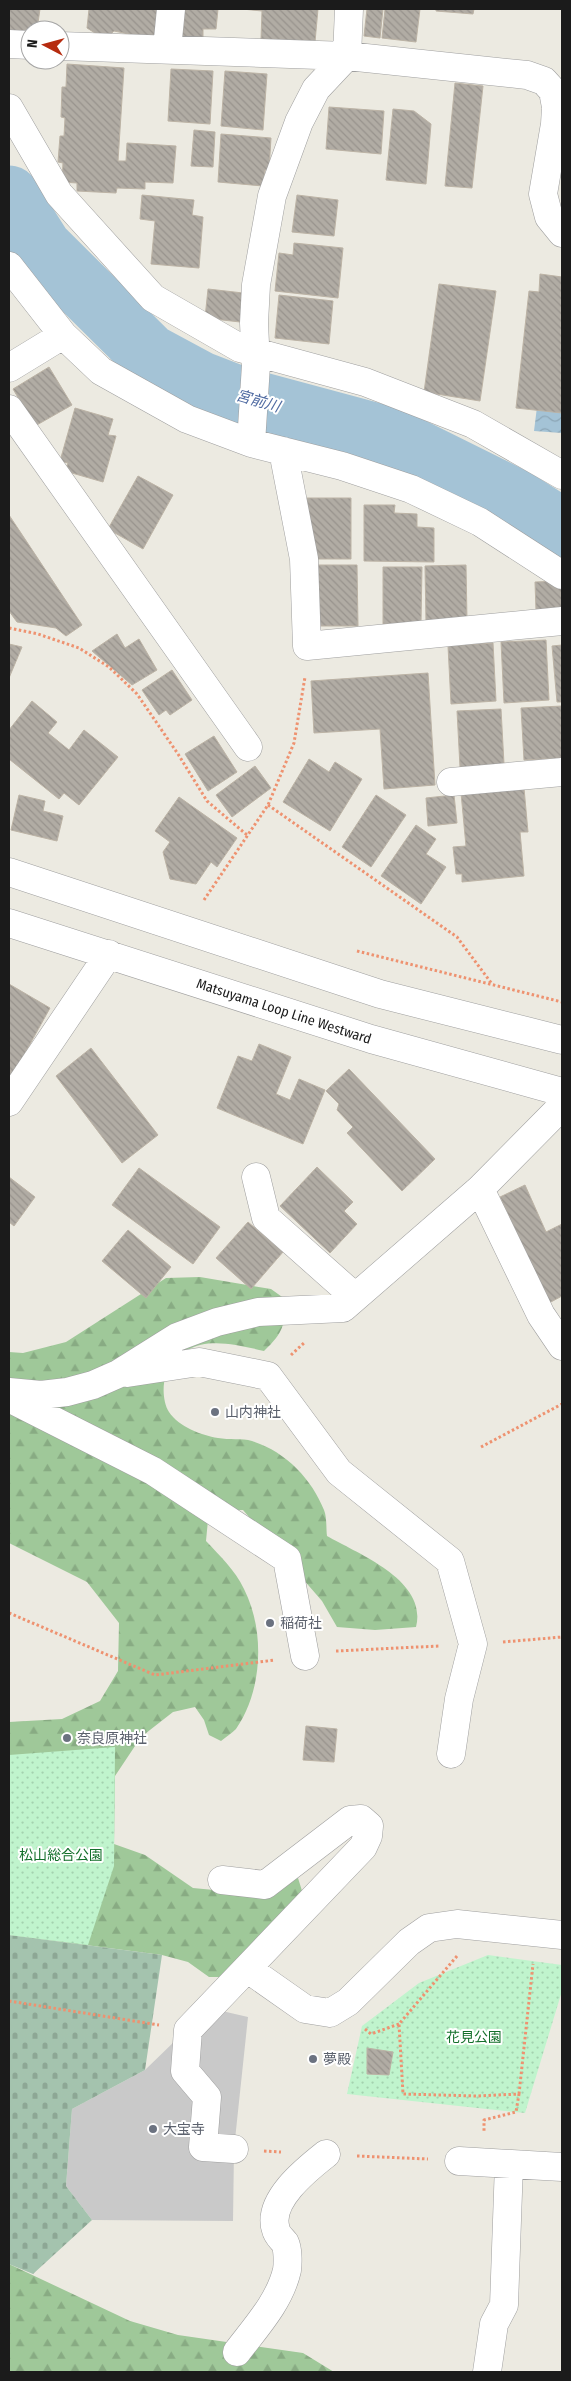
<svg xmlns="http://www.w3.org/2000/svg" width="571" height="2381" font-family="'Fira Sans Condensed','Noto Sans JP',sans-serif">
	<defs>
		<pattern id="forest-firs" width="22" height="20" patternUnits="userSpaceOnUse" patternTransform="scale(1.25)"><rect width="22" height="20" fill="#9fc899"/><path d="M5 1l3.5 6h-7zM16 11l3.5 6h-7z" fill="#88ab83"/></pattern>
		<pattern id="cemetery-stones" width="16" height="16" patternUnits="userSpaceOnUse" patternTransform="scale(1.25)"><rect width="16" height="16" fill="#a4c3ae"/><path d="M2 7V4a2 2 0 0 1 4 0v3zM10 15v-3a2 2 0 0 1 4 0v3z" fill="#8da795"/></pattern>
		<pattern id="park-dots" width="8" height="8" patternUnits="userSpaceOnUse" patternTransform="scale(1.25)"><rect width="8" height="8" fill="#c0f4cd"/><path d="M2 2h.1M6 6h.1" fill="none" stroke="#a4d1af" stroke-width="1.8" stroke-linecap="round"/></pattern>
		<pattern id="water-waves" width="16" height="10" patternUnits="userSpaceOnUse" patternTransform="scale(1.25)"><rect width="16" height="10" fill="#a4c3d6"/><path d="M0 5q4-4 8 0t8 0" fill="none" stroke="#8da7b7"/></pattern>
		<pattern id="building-back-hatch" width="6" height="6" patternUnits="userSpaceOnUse" patternTransform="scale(1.25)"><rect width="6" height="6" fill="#b1aca4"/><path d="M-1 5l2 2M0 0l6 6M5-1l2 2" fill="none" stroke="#98938d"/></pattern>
	</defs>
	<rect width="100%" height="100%" fill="#eceae1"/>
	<path fill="#c9c9c9" d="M209,2008L248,2017L234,2149L233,2221L92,2220L66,2186L72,2109L145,2070Z"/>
	<path fill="url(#forest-firs)" d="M200,1277L271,1289L285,1299C285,1325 284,1332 264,1351C226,1342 185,1332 166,1376C162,1385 163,1403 169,1412C179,1427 201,1435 218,1438C229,1440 242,1438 252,1441C285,1451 312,1479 324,1510C327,1517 326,1528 327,1536C358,1554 428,1580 416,1627L375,1630L337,1627L322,1601L243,1510H220L208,1520L206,1541C220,1556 235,1570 244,1589C265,1630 263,1690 236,1729C232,1733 226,1737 221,1741L209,1735L204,1720L195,1707L173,1712L141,1737L115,1776L114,1844L145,1855L193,1888L266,1895L287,1881L298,1878L303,1894L222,1977H209L188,1962L162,1955L9,1935V1722L62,1719L100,1701L118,1671L119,1623L87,1582L9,1543V1352L23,1353L66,1342L166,1278Z
		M9,2264L130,2321L178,2335L303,2353L334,2372H9Z"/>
	<path fill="url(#cemetery-stones)" d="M9,1935L162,1955L145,2070L72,2109L66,2186L92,2220L33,2274L9,2264Z"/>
	<path fill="url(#park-dots)" d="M115,1747L114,1866L88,1945L9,1935V1755Z
		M488,1955L562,1965V1991L525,2113L347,2094L362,2026L419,1983Z"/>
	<path fill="url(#water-waves)" d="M537,407L562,409V433L534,431Z"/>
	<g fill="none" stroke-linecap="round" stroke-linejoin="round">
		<path stroke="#a4c3d6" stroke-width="61" d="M9,196L42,248L149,354L201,382L240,397L392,438L515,499L562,529"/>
	</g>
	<path fill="url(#building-back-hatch)" stroke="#bcb3a5" d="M9,9H40L37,30H30V34L9,32Z
		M89,9H159L156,34L148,38L114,31L110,35L95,33L87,28Z
		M185,9H218L216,29H203V41L182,39Z
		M242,9H318L315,42L261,39L262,11Z
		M367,9H383L380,38L364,36Z
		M385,9H420L416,42L382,38Z
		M436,9H474L473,14L436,11Z
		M67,64L124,68L118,161H126L127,143L176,146L173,183L145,182V189L117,188L116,193L77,191V183L62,182L63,163L58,162L60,136H64L65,118L61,117L62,87H66Z
		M171,69L213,71L210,124L168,121Z
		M225,71L267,74L263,130L221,126Z
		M455,83L483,86L472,188L445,186Z
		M329,107L384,111L381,154L326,149Z
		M393,109L414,111L431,124L426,184L386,180Z
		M194,130L215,132L213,167L191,166Z
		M221,134L271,138L269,170H265L263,186L218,182Z
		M142,195L194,200L192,215L203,217L199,268L151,264L155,221L140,219Z
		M297,195L338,200L334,236L292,232Z
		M294,243L343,248L338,298L275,291L279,253L293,255Z
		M540,274L562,277V413L516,408L529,291L539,292Z
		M439,284L496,291L480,401L424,392Z
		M208,289L243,293L240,322L205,318Z
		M279,295L333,301L329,344L275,338Z
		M49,367L72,405L35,426L13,389Z
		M75,408L113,419L108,435L116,436L103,482L65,471L68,463L60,461Z
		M138,476L173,495L143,549L108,529Z
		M307,498H351V559H307Z
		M364,505H395L394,513L417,514V527L434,528V562L364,561Z
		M9,515L82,625L66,636L56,628L17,622L9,611Z
		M311,565H357L358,626H311Z
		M466,565L467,621L426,622L425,566Z
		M383,567H422L421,623L383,624Z
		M562,581V610L536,611L535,582Z
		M117,634L125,648L139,639L157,670L132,685L92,651Z
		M546,640L549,700L504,703L501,642Z
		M493,643L496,701L451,704L448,646Z
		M9,644L22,647L9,678Z
		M562,645V702H557L552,646Z
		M172,670L192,700L170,715L166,710L159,715L142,690Z
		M428,673L435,785L384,789L380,729L314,733L311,681Z
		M32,701L57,722L48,733L69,750L84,730L118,757L79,805L64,793L59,799L9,759V730Z
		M562,706V758L524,760L521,708Z
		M501,709L504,764L460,767L457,711Z
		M214,736L237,772L208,791L185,754Z
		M309,759L329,772L335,762L362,779L330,831L283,802Z
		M255,766L271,788L232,817L216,795Z
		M524,788L528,832H520L524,876L462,882V874H456L453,847L466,846L461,793Z
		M19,795L45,801L43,811L63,816L57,841L11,830Z
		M376,795L406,815L371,867L342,847Z
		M454,795L457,823L428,826L426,798Z
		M179,797L237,838L217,867L211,862L196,884L170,879L163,852L170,842L155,831Z
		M416,825L436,839L426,854L446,867L421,904L381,876Z
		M9,984L50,1008L9,1082Z
		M259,1044L291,1057L276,1094L290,1100L299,1079L325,1090L303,1144L217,1108L238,1056L252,1061Z
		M91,1048L158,1135L122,1163L56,1076Z
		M349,1069L435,1159L402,1191L347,1133L353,1127L337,1110L339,1104L326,1091Z
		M317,1167L353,1202L344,1211L357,1224L330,1253L280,1206Z
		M139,1168L220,1227L193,1264L112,1205Z
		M9,1177L35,1197L14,1226L9,1222Z
		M525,1185L546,1232L562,1224V1296L549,1303L500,1197Z
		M248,1222L283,1252L251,1289L216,1258Z
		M128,1230L171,1267L146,1298L102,1261Z
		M306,1726L337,1729L334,1762L303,1760Z
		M367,2048L393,2052L389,2075L367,2074Z"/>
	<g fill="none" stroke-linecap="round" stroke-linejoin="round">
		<g stroke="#9f9f9f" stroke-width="29">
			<path id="minor" d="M9,44L30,45
				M60,46L347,56L527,75L544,81L553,91L556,107L555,124L543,194L549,217L562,233
				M167,49L171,9
				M9,108L59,194L153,298L240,348L365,382L473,424L562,475
				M9,266L63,335L101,371L187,419L251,443L342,466L411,489L480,522L562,575
				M9,368L63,335
				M9,409L248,747
				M251,443L256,365L254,323L256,285L272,196L299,122L316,89L347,56L349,9
				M283,451L304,559L307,646L562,621
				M451,782L562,772
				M9,872L380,994L562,1040
				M9,923L371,1039L562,1092
				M9,1102L109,954
				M256,1177L266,1218L355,1297
				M480,1189L541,1315L562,1346
				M127,1373L199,1362L268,1376L339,1472L450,1561L473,1644L459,1699L451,1754
				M9,1392L41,1395L67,1392L93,1385L118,1374L177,1337L217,1322L258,1312L343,1308L480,1189L562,1106
				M9,1398L153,1471L287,1559L305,1656
				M222,1880L265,1885L350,1820L361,1819L369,1826L368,1836L363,1847L188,2030L185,2071L207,2097L203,2147L234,2149
				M248,1969L305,2009L330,2013L348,2002L409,1942L429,1928L457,1924L562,1935
				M459,2161L562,2167
				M237,2352C256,2327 280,2301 287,2270C288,2263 288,2249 285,2243C282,2239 277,2235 276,2230C266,2201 307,2169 326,2154
				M487,2372L494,2324L504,2305L509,2164"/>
		</g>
		<path stroke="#ee9270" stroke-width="3" stroke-dasharray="2.5 2.5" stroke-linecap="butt" d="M9,628L38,634L79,648L109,667L137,694L178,754L207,801L247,835
			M268,805L457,937L492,984
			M204,900L268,805L294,743L305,677
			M357,951L562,1002
			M291,1355L305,1342
			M481,1447L562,1404
			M9,1613L155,1675L275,1660
			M503,1642L562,1637
			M336,1651L439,1646
			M457,1956L399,2024L403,2094L477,2096L519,2094L516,2112L484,2120V2132
			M9,2001L159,2025
			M365,2029L371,2034L399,2024
			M519,2094L533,1964
			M264,2151L281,2152
			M357,2156L428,2159"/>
		<use href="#minor" stroke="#fff" stroke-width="28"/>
	</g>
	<g fill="#6b7280" stroke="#fff" stroke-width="2">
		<circle cx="215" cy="1412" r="5"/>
		<circle cx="270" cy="1623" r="5"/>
		<circle cx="67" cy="1738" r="5"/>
		<circle cx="313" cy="2059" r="5"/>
		<circle cx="153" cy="2129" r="5"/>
	</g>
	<g text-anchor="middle" stroke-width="4" stroke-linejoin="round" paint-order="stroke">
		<g font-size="14" fill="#1b1b1b" stroke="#fff">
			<text transform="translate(284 1011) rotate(18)" y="5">Matsuyama Loop Line Westward</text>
		</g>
		<g font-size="14" fill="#5b616d" stroke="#fff" text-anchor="start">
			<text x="225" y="1417">山内神社</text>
			<text x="280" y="1628">稲荷社</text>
			<text x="77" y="1743">奈良原神社</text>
			<text x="323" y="2064">夢殿</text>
			<text x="163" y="2134">大宝寺</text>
		</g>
		<g font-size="14" fill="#136f2a" stroke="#fff">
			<text x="61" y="1860">松山総合公園</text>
			<text x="474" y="2042">花見公園</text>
		</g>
		<g font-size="15" font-style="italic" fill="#506ba2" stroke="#fff">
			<text transform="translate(258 401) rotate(16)" y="5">宮前川</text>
		</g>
	</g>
	<rect width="571" height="2381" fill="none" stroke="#1b1b1b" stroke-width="20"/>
	<g transform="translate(45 45) rotate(276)"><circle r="24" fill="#ffffff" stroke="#a4a4a4"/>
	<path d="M0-4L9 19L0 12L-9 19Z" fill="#b62b0f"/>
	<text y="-8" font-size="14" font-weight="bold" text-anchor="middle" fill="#1b1b1b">N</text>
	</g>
</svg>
